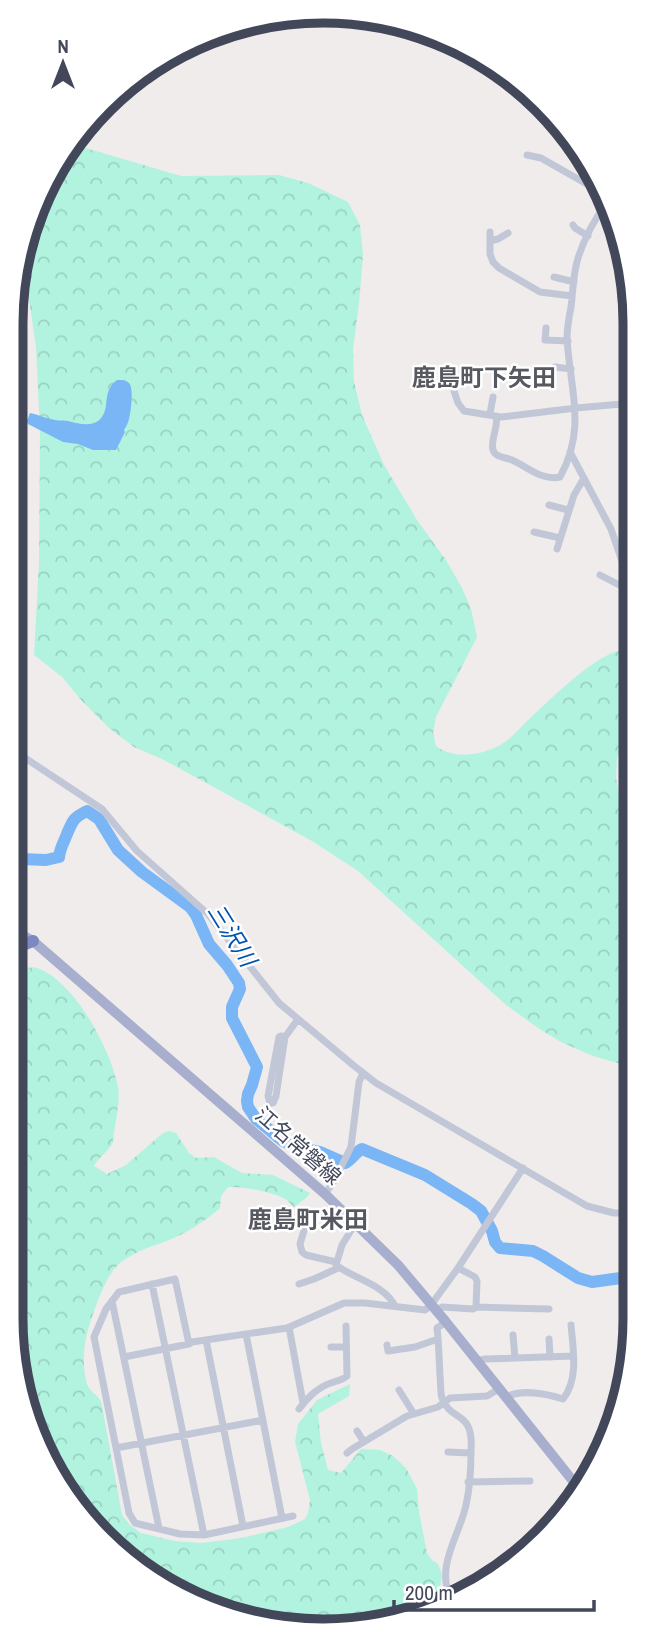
<svg xmlns="http://www.w3.org/2000/svg" width="646" height="1642" font-family="'Archivo Narrow','Noto Sans JP',sans-serif">
	<defs>
		<pattern id="forest-crowns" width="20" height="18" patternUnits="userSpaceOnUse" patternTransform="scale(1.75)"><rect width="20" height="18" fill="#b2f3e0"/><path d="M2 6a3 3 0 1 1 6 0M12 15a3 3 0 1 1 6 0" fill="none" stroke="#9ad2c2"/></pattern>
	</defs>
	<rect width="100%" height="100%" fill="#efeceb"/>
	<path fill="url(#forest-crowns)" d="M72,144L181,176L279,175L308,183L348,202L360,225L363,255L359,304L353,349L354,381L362,415L384,465L417,520L446,560L462,588L471,609L477,637L436,717L433,733L436,746C452,759 480,756 498,746C509,741 518,730 527,721C551,699 583,666 612,653C619,650 627,650 634,649V721L617,758L616,778L623,815L634,835L635,1068L593,1056L561,1042L538,1028L505,1004L358,871L312,841L164,760L134,747L109,728L82,701L62,677L34,655L39,563L40,432L36,347L29,299L20,266L27,223Z
		M34,967C73,977 111,1050 118,1087C121,1100 114,1127 113,1142C109,1151 99,1157 94,1166L107,1174L126,1165L163,1133L169,1131L176,1133L189,1153L196,1158L214,1157L242,1173L273,1175L310,1193L306,1198L294,1207C291,1205 289,1201 285,1199C272,1192 243,1186 228,1187L221,1196L220,1208C206,1220 191,1230 174,1238C153,1247 123,1253 110,1275C102,1288 96,1305 91,1320C84,1340 81,1363 87,1384C89,1391 97,1394 100,1400C102,1403 102,1407 103,1411L122,1515L130,1525L141,1533L175,1541L201,1543L241,1538L288,1527L305,1519L308,1513L310,1500L295,1442L298,1424L317,1400L350,1384L349,1396L318,1414L321,1443L328,1470L341,1473L361,1449L380,1450L393,1456L406,1468L417,1489L419,1512L427,1553L432,1560L438,1564L442,1574L440,1588L443,1601L384,1625L282,1629L167,1590L123,1554L59,1474L27,1420L11,1319V972L14,970Z"/>
	<path fill="#7ab5f5" d="M117,380C121,380 125,379 129,383C134,388 131,412 129,419C128,423 126,427 124,430L125,432L116,450H93L78,444L63,442L28,424L27,421L30,413C37,414 44,418 51,419C56,421 62,420 68,421C85,426 103,428 106,405C107,395 108,386 117,380Z"/>
	<g fill="none" stroke-linecap="round" stroke-linejoin="round">
		<path stroke="#7ab5f5" stroke-width="12" d="M10,849L21,859L46,860L59,857C60,848 64,842 67,834C73,820 73,818 87,811L99,819L118,850L142,872L190,907L196,915L209,944L227,965L239,983L240,989L232,1007V1018L257,1067L252,1085L248,1094L247,1101L248,1107L256,1119L283,1141L297,1147L320,1152L345,1163C352,1160 355,1152 362,1149L425,1175L472,1204L481,1211L492,1231L495,1242L500,1248L533,1251L543,1256L578,1278L592,1282L635,1276"/>
		<path stroke="#c2c7d8" stroke-width="7" d="M527,155L541,158L606,195
			M573,225L575,228L588,236
			M490,232V254L493,262L499,268L540,292L572,296
			M490,241L498,239L508,233
			M554,277L574,282
			M546,328L545,340L568,341
			M555,367L571,369
			M454,391L458,403L464,411L501,417L576,408L633,403
			M490,414L493,397
			M496,416C499,427 490,439 493,450C496,458 505,457 512,460C528,467 542,481 560,477C587,428 570,389 567,339C567,328 569,317 571,307C573,291 573,274 578,258C584,239 596,217 608,201
			M570,452L611,529L624,567L634,581
			M549,505L568,510
			M534,532L560,538
			M557,549L574,495L584,478
			M600,575L627,589L634,591
			M631,719L634,722
			M10,748L102,809L137,851L208,914L279,1003L353,1065L376,1083L587,1206L614,1213H635
			M285,1037L281,1036L279,1037L268,1096L270,1103H273L276,1096L285,1037L298,1019
			M325,1194L334,1181L351,1147L359,1082L363,1073
			M306,1224L300,1244L302,1252L306,1255L336,1262
			M355,1224L342,1245L336,1265C354,1279 384,1284 395,1306
			M458,1268L475,1277L477,1281L476,1307L549,1309
			M152,1284L204,1535
			M299,1284L314,1279L338,1268
			M112,1301L159,1528
			M436,1311L442,1307L473,1309L476,1307
			M446,1322L437,1328C439,1344 439,1360 440,1376C441,1383 440,1392 442,1398C451,1423 474,1409 471,1451C471,1468 470,1488 466,1505C459,1537 436,1564 450,1598
			M289,1327L303,1403
			M246,1334L282,1518
			M513,1335L515,1358
			M549,1339L550,1357
			M206,1340L243,1526
			M189,1344L175,1279L119,1292L106,1309L94,1337L129,1513L135,1523L180,1534L204,1535L293,1516
			M387,1345L388,1351L415,1347L438,1339
			M331,1347H346
			M124,1357L189,1344L192,1342L287,1328L344,1303H365L425,1310L431,1305L458,1268L523,1168
			M477,1361L485,1359L573,1356
			M399,1390L414,1414
			M506,1397C522,1389 547,1394 563,1399C579,1380 573,1348 571,1325
			M299,1409C306,1399 318,1387 331,1383C338,1380 341,1381 347,1376L346,1326
			M357,1431L364,1442
			M116,1448L263,1420
			M448,1452L471,1453
			M347,1453L352,1449L407,1416L438,1407L450,1398L487,1396L499,1389
			M468,1482L530,1481"/>
		<path stroke="#a7aece" stroke-width="10" d="M10,929L33,941L325,1194L398,1265L446,1322L581,1491"/>
		<path stroke="#7c88c1" stroke-width="12" d="M10,950L33,941"/>
	</g>
	<g text-anchor="middle" stroke-width="5" stroke-linejoin="round" paint-order="stroke">
		<g font-size="21" fill="#42475a" stroke="#fff">
			<text transform="translate(298 1146) rotate(41)" y="7">江名常磐線</text>
		</g>
		<g font-size="23" font-style="italic" fill="#0054af" stroke="#fff">
			<text transform="translate(232 935) rotate(58)" y="8">三沢川</text>
		</g>
		<g font-size="24" font-weight="bold" fill="#575961" stroke="#fff">
			<text x="484" y="386">鹿島町下矢田</text>
			<text x="308" y="1228">鹿島町米田</text>
		</g>
	</g>
	<path d="M0 0H646V1642H0ZM323 23H323A300 300 0 0 1 623 323V1319A300 300 0 0 1 323 1619H323A300 300 0 0 1 23 1319V323A300 300 0 0 1 323 23Z" fill="#fff" fill-rule="evenodd"/>
	<path fill="none" stroke="#42475a" stroke-width="9" d="M323 23H323A300 300 0 0 1 623 323V1319A300 300 0 0 1 323 1619H323A300 300 0 0 1 23 1319V323A300 300 0 0 1 323 23Z"/>
	<g transform="translate(63 63)" stroke="#ffffff" stroke-width="5" paint-order="stroke">
	<path d="M0-5L12 26L0 18L-12 26Z" fill="#42475a"/>
	<text y="-10" font-size="19" font-weight="bold" text-anchor="middle" fill="#42475a">N</text>
	</g>
	<path d="M394 1600v10h200v-10" fill="none" stroke="#42475a" stroke-width="3.5"/>
	<text x="405" y="1600" font-size="21" fill="#42475a" stroke="#ffffff" stroke-width="5" paint-order="stroke">200 m</text>
</svg>
